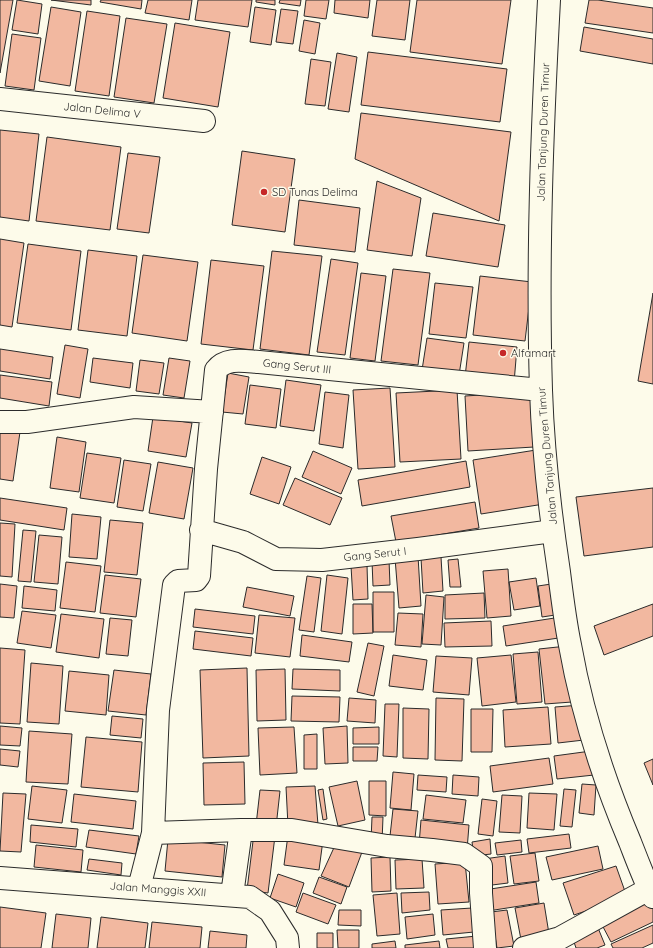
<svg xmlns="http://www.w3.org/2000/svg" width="653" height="948" font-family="Quicksand,sans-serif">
	<rect width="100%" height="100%" fill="#fdfbea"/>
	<path fill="#f2b8a0" stroke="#2b2b2b" d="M0,0H13L0,73Z
		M17,0L42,4L38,34L12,30Z
		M51,0H91V5Z
		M101,0H142L141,9L100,2Z
		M148,0H192L189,20L145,13Z
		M198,0H252L248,27L195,20Z
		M256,0H275V5L256,2Z
		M280,0H301L300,6L279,3Z
		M306,0H329L326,19L304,16Z
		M335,0H370L368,18L334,13Z
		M377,0H410L405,40L372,36Z
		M417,0H511L502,64L410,52Z
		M589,0H598L653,8V33L585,23Z
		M51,7L81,12L70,86L39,81Z
		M255,7L276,10L271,45L250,42Z
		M281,9L298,11L293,44L276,42Z
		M87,11L120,16L109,96L75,91Z
		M126,18L167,24L154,103L114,97Z
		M304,20L320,23L315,54L299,51Z
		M175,23L230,32L218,107L163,98Z
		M584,27L653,39V64L580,51Z
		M12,34L41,38L34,90L5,86Z
		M368,52L507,69L500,122L361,105Z
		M337,53L357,57L349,112L328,109Z
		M311,59L331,62L325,106L305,104Z
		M361,113L511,132L499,221L355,159Z
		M0,130L39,134L29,221L0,217Z
		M47,137L121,147L110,230L36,221Z
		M242,151L295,159L285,232L232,225Z
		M128,153L160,157L149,233L117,229Z
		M377,181L421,198L412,256L367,250Z
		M299,200L360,208L355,252L294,245Z
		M433,213L505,225L498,267L426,256Z
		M0,239L24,243L12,327L0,325Z
		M28,244L81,251L71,330L17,323Z
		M88,250L137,256L127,336L78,330Z
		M272,251L322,256L309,355L260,349Z
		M143,255L198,262L187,341L132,333Z
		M331,259L358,263L345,355L317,352Z
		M211,260L264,266L253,350L201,344Z
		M393,269L430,273L418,365L381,361Z
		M361,273L386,276L375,361L350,358Z
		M480,276L532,282L525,341L473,335Z
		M435,283L473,287L466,338L429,334Z
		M653,293V384L638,381Z
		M427,338L464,343L459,375L422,370Z
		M469,342L517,347L514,383L465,377Z
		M65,345L88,349L80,398L57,394Z
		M0,349L53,357L50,379L0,371Z
		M93,358L133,363L130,388L90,382Z
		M169,358L190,361L184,398L163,395Z
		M140,360L164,363L159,394L136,391Z
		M228,373L249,377L243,414L222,412Z
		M0,375L52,382L49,406L0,398Z
		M286,380L321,385L314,431L280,426Z
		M250,385L281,389L276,428L245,424Z
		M390,388L395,467L358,469L353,390Z
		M457,390L461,459L400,462L396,393Z
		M325,392L349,395L343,448L319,444Z
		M530,392L534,447L468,451L465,396Z
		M153,417L192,423L186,457L148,451Z
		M0,431L20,432L13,481L0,479Z
		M57,437L86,442L79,492L50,488Z
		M536,450L544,504L481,514L473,460Z
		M313,451L352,468L341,494L302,477Z
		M87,453L121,458L114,503L80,498Z
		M262,457L291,467L279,504L250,494Z
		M124,460L151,464L143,511L117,507Z
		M466,461L470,487L362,506L358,480Z
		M158,462L193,468L184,519L149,513Z
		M295,478L342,498L330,525L283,505Z
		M653,488V547L584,556L576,497Z
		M0,498L67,508L64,530L0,520Z
		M475,502L479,528L396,542L391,516Z
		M72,514L101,517L97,559L69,557Z
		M110,520L143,523L137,575L104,572Z
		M0,523L15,524L12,577L0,576Z
		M23,530L36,531L31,582L18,581Z
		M39,535L62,537L58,584L34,582Z
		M418,556L421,606L399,608L395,558Z
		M441,557L443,591L423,593L421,558Z
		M458,559L461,587H450L448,560Z
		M389,560L390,585L373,586L372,561Z
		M66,562L101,566L95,612L60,608Z
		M367,565L368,599L353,600L351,566Z
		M508,569L511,616L487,618L483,571Z
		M105,575L141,579L136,617L100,613Z
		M327,575L348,578L342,634L321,631Z
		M307,576L321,578L314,632L299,630Z
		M536,578L540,606L514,610L509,582Z
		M558,583L562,614L542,617L538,586Z
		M0,584L17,586L14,618L0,617Z
		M24,586L57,590L55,611L22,608Z
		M247,587L294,596L290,616L243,607Z
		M373,592H394V632H373Z
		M484,593L485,618L445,619V595Z
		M426,595L444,597L441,645L422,644Z
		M353,604H372L373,633L353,634Z
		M653,604V636L604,655L594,626Z
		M195,609L255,616L253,634L193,627Z
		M22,611L56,615L51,648L17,643Z
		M398,613L423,614L421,647L395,645Z
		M61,614L104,619L99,658L56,652Z
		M259,615L295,618L290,657L255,653Z
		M561,617L565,637L506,646L503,626Z
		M110,618L132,620L128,656L106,654Z
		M491,621L492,646L445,647L444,623Z
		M195,631L253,638L251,656L193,649Z
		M302,635L352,642L349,662L300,656Z
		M368,643L384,646L374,696L357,692Z
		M567,646L572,702L545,704L539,649Z
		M0,648L25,650L20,724L0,723Z
		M538,652L542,702L517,704L513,654Z
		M393,655L427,660L423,690L389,686Z
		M511,655L516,702L482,706L477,658Z
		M436,656L472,658L469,695L433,692Z
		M31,663L63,666L59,724L27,722Z
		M247,668L249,756L203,758L200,670Z
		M285,669L286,720L257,721L256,670Z
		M293,669L340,670V691L292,689Z
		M114,670L151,674L146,715L108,711Z
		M69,671L109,675L106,715L65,711Z
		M292,696L340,697L339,722L291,721Z
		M349,698L376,700L375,723L347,721Z
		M436,698L464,699L462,761L435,760Z
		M385,704H399L397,757L383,756Z
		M581,705L584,740L558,743L555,707Z
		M548,707L551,744L505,747L503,710Z
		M403,708L429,709L428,759L403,758Z
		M471,709H493L492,752H471Z
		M112,716L143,719L141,738L110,735Z
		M0,726L22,728L20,746L0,745Z
		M347,726L348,763L325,764L323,728Z
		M294,727L297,773L260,775L258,728Z
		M379,727V744H353V728Z
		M29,731L72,734L68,784L26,782Z
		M317,734V769H304V735Z
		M86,737L142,742L138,792L81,787Z
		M353,747H378L377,761H353Z
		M0,749L20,751L18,767L0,765Z
		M591,751L594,775L557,779L554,756Z
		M549,758L553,784L493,792L490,766Z
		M653,759V785L644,763Z
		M244,762L245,804L204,805L203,763Z
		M393,772L414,774L411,810L390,808Z
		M418,775L447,777L446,792L417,790Z
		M453,775L479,777L478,796L452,794Z
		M357,781L365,820L338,826L329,787Z
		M369,781H386V816L369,815Z
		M582,784L596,785L594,815L579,813Z
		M32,786L67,790L62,823L28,819Z
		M315,786L318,825L288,826L286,787Z
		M323,789L327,819L323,820L318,790Z
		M564,789L576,790L572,827L560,826Z
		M260,790L280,791L276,827L256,825Z
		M3,793L26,794L21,852L0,851Z
		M529,793L557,794L554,830L527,828Z
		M74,794L136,801L133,829L71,822Z
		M426,795L466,800L463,823L423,819Z
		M502,795L522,796L520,833L499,832Z
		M482,799L497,801L493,836L478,834Z
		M393,809L418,811L414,847L389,845Z
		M372,817H383L382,842L371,841Z
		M421,820L469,825L467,850L419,845Z
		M31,825L78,829L76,847L30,842Z
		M89,830L139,836L136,854L86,847Z
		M254,833L275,836L268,893L247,890Z
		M569,834L571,848L529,853L527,839Z
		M288,835L323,840L319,870L284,865Z
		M168,839L225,845L222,877L165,871Z
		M490,839L491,854L474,856L472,842Z
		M521,840L522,852L497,855L495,843Z
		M337,841L365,844L349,887L321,876Z
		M36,845L83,850L81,872L34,867Z
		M598,846L603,869L552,880L546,857Z
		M535,853L539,881L514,884L510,856Z
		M505,856L508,883L484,886V859Z
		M390,857L391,891L372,892L371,858Z
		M89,859L122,863L121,875L87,870Z
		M422,859L424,888L396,889L395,860Z
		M465,862L469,902L438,904L435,864Z
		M616,866L627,897L574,915L563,883Z
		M278,874L304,883L296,907L270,898Z
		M319,877L347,887L341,904L313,893Z
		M536,882L539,903L488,911L484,890Z
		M429,892L430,910L402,913L401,893Z
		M303,893L336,905L328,924L296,912Z
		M397,893L400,934L377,936L373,895Z
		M649,900L653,908V922L611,942L601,923Z
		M544,903L550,940L522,945L515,908Z
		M0,907L46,913L41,948H0Z
		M472,908L474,932L443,935L441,910Z
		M339,910H361V926L338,925Z
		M507,910L514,946L497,948L491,912Z
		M56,914L91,918L88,948H52Z
		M433,914L435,935L407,939L405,917Z
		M101,917L148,923L145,948H97Z
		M152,922L202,927L200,948H149Z
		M596,923L605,945L597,948H576L571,933Z
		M653,925V943L642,948H613L611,944Z
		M337,930H359V948H338Z
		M210,931L247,935L246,948H208Z
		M317,933H333V948H317Z
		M477,936L478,948H448L446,939Z
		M395,941L396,948H372V944Z
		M439,941L440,948H405V945Z"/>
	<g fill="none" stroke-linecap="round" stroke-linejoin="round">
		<g stroke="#2b2b2b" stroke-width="24">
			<path id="minor" d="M549,0C542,130 537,260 541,390C543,451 550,512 559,572C562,596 565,621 570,645C582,713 603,778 630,842C637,860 644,879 653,897
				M0,99L204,121
				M0,422H27L134,407L212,412
				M201,530L243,542L276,559L322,560L418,549L553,531
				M153,833L241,830H292L387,846L432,850L464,854L481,866V893L485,948
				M0,878L250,897L270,911L287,938L288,948
				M139,888L153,833L158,710L174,585L178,581L196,580L199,576L206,469L216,370C226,357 244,361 259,362L541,390
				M232,895L241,830
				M524,948L560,938L649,889"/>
		</g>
		<use href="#minor" stroke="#fdfbea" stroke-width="22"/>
	</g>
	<g fill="#c62828" stroke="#fdfbea" stroke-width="1.5">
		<circle cx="264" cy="192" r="4"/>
		<circle cx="503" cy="353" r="4"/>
	</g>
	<g text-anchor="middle" stroke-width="3" stroke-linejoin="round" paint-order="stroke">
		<g font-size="11" fill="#2b2b2b" stroke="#fdfbea">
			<text transform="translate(102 110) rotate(6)" y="4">Jalan Delima V</text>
			<text transform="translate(543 132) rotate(-88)" y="4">Jalan Tanjung Duren Timur</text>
			<text transform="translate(297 366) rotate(6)" y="4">Gang Serut III</text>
			<text transform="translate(547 456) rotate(-95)" y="4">Jalan Tanjung Duren Timur</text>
			<text transform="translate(375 554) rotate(-6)" y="4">Gang Serut I</text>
			<text transform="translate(158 889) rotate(4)" y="4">Jalan Manggis XXII</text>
		</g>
		<g font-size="11" fill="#2b2b2b" stroke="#fdfbea" text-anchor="start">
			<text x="272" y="196">SD Tunas Delima</text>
			<text x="511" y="357">Alfamart</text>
		</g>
	</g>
</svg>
